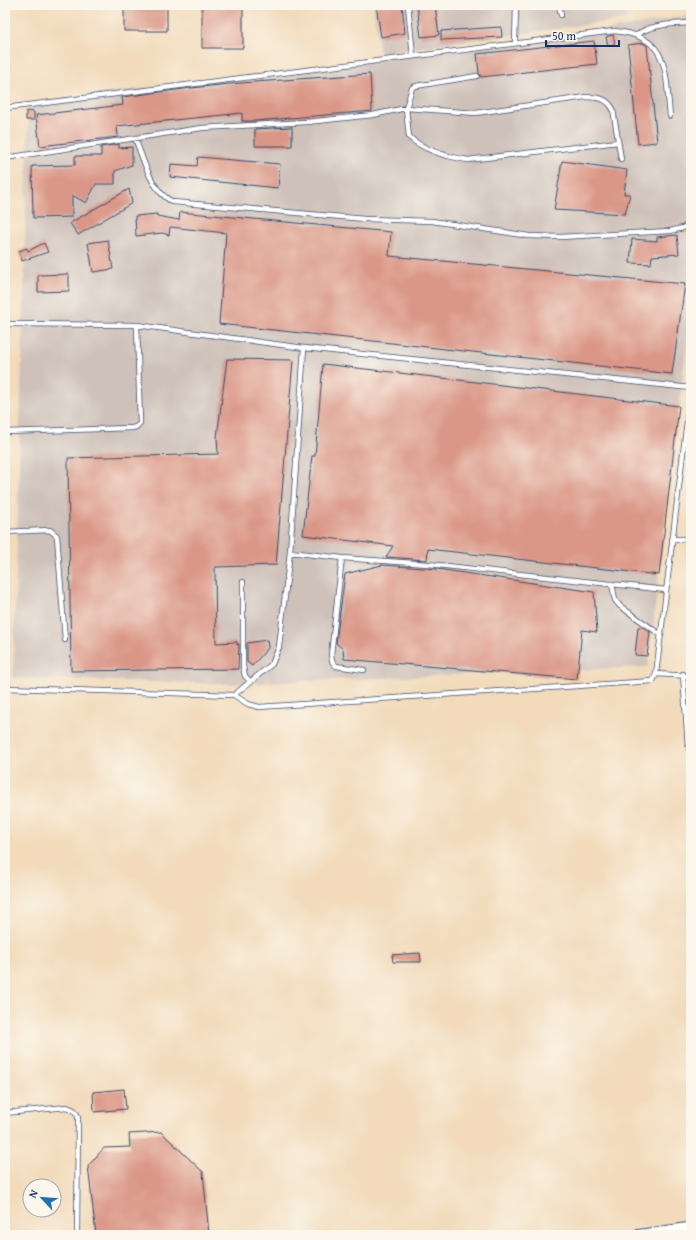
<svg xmlns="http://www.w3.org/2000/svg" width="696" height="1240" font-family="'Gentium Book Plus',serif">
	<rect width="100%" height="100%" fill="#fbf7ec"/>
	<filter id="ink" filterUnits="userSpaceOnUse"><feTurbulence type="fractalNoise" baseFrequency=".025" numOctaves="2"/><feDisplacementMap in="SourceGraphic" scale="8" xChannelSelector="R" yChannelSelector="G"/><feConvolveMatrix kernelMatrix="1 2 1 2 8 2 1 2 1" color-interpolation-filters="sRGB"/></filter>
	<filter id="wash" filterUnits="userSpaceOnUse"><feTurbulence type="fractalNoise" baseFrequency=".012" numOctaves="4" result="noise"/><feDisplacementMap in="SourceGraphic" scale="16" xChannelSelector="R" yChannelSelector="G"/><feGaussianBlur stdDeviation="0.9" result="paint"/><feColorMatrix in="noise" values="0 0 0 0 0 0 0 0 0 0 0 0 0 0 0 0 0 1.4 0 .05"/><feComposite in="paint" operator="in"/></filter>
	<g filter="url(#wash)">
		<rect width="100%" height="100%" fill="#f2daba"/>
		<path fill="#cec1ba" d="M373,5H624L627,19L380,53Z
			M691,15V309L648,667L230,684L13,678L29,103L613,29Z"/>
		<g id="blocks">
			<path fill="#da9686" d="M124,5H167V31H124Z
				M202,5H243V48H202Z
				M376,5H402L405,33L381,37Z
				M417,5H435L439,35L421,37Z
				M501,27L502,37L441,40V31Z
				M613,35L615,43L608,46L606,37Z
				M594,41L597,64L481,77L479,73L477,54Z
				M643,43L647,46L657,142L638,144L628,45Z
				M370,74L372,111L255,121H242V113L117,126L118,137L40,146L36,115L123,105L122,97L191,88L240,83Z
				M26,111L34,112V120H26Z
				M292,127V146H255V129Z
				M119,144V148L132,147V165L115,171V184H96L86,203L72,195V217L33,218L32,166L75,165V156H101V147Z
				M198,157L280,164L278,188L170,177L171,164L197,166Z
				M562,161L627,170L624,194H630L625,214L554,210Z
				M129,189L132,203L78,235L70,223Z
				M180,212L391,232L389,256L685,284L672,374L219,324L226,233L170,227L169,235L162,233L136,236L135,216L157,214V216L179,220Z
				M677,235L679,254L652,256L651,264L630,263L632,239L657,241V237Z
				M108,240L113,269L93,272L88,243Z
				M44,243L48,252L22,261L19,251L27,248L28,251Z
				M69,274V291L38,292V275Z
				M227,359L293,360L276,565L215,567L216,643L237,642V645L239,644L238,669L71,671L68,458L218,454L217,437Z
				M323,364L679,406L659,575L428,549L427,560L386,557L393,546L303,535L312,456H315Z
				M382,565L437,569L594,592L597,632L582,630L577,679L344,659L343,649L336,643L345,574Z
				M638,627H643L650,632L647,656L635,655Z
				M267,640L268,648L252,666L247,662V643Z
				M420,953L421,962H393L392,955Z
				M124,1089L126,1109L94,1112L93,1092Z
				M161,1132L203,1172L209,1235H96L88,1166L104,1148L130,1147L129,1134Z"/>
		</g>
	</g>
	<g filter="url(#ink)">
		<use href="#blocks" fill-opacity="0" stroke="#3b496c" stroke-width="1"/>
		<g fill="none" stroke-linecap="round" stroke-linejoin="round">
			<g stroke="#3b496c" stroke-width="6">
				<path id="lane" d="M408,5L413,56
					M559,5L561,15
					M637,35C650,24 675,24 691,23
					M515,42L516,5
					M477,76L416,86L412,88L406,108L409,137C424,150 448,157 468,160L618,142
					M5,108L614,31C670,36 665,70 670,116
					M135,138C143,158 151,192 173,202L365,219L432,221L529,236L560,237L670,231L683,228L691,222
					M5,158L202,128L307,122L373,115L406,108L476,113L586,97C598,97 607,98 613,109L621,159
					M5,324L137,325L140,423L136,427L132,428L5,432
					M137,325L304,348
					M5,532L50,530L57,536L65,640
					M672,539H691
					M290,552L342,558L428,564L666,590
					M342,558L331,655L332,661L336,666L364,670
					M243,582V666L245,676L251,682
					M612,584L615,600L620,606L661,635
					M656,674L691,676
					M683,674L688,747L691,751
					M5,688L234,695L272,664L279,647L290,552L304,348L691,388L656,674L653,681L259,707L248,704L234,695
					M5,1113L67,1107L74,1110L78,1116L77,1235"/>
			</g>
			<g stroke="#3b496c" stroke-width="11">
				<path id="street" d="M635,1235L691,1227"/>
			</g>
			<use href="#lane" stroke="#fff" stroke-width="4.5"/>
			<use href="#street" stroke="#fff" stroke-width="9"/>
		</g>
	</g>
	<rect width="696" height="1240" fill="none" stroke="#fbf7ec" stroke-width="20"/>
	<g transform="translate(42 1198) rotate(296)"><circle r="19" fill="#fbf7ec" stroke="#a1a7b3"/>
	<path d="M0-3L7 15L0 10L-7 15Z" fill="#1f6fb2"/>
	<text y="-6" font-size="11" font-weight="bold" text-anchor="middle" fill="#1b2f5e">N</text>
	</g>
	<path d="M546 40v6h73v-6" fill="none" stroke="#1b2f5e" stroke-width="2"/>
	<text x="552" y="40" font-size="12" fill="#1b2f5e" stroke="#fbf7ec" stroke-width="3" paint-order="stroke">50 m</text>
</svg>
